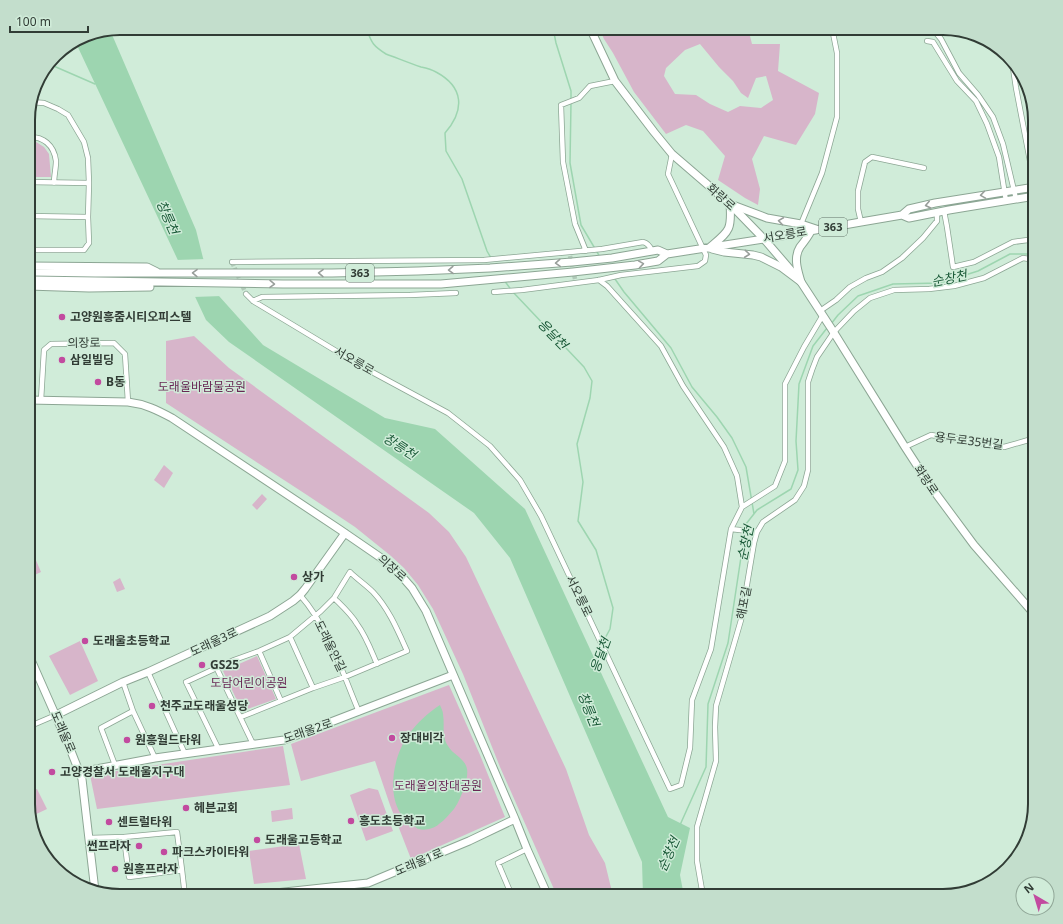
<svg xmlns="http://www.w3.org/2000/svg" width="1063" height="924" font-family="'Noto Sans','Noto Sans KR',sans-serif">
	<rect width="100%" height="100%" fill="#d0ecd9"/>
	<path fill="#d7b5ca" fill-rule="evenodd" d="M599,28H748L752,44H780L778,71L819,93L815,114L796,145L764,136L752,159L760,189L758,205L745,198L718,180L725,156L703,131L686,125L666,134L634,92L613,53L604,39ZM700,44L719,67L733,81L741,93L748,98L756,78L766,76L773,100L761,108L740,106L728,112L710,104L696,95L675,94L664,76L666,68L685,50Z
		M36,142L44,147L49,154L51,177H28V143Z
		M194,336L229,368L429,513L449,532L466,557L566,769L589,835L605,863L613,896H557L500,767L463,674L433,609L418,585L404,568L391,556L355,527L307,495L166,403V341Z
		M164,465L173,473L164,488L154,480Z
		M262,494L267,499L257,510L252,505Z
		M35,558L41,572L28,578V561Z
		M120,578L125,589L117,592L113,582Z
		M80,641L98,681L70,695L49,656Z
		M257,656L276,699L242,711L223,671Z
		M449,685L480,755L505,817L411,859L390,805L375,761L301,781L291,744Z
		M283,746L290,785L97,809L90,775Z
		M369,788L378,790L393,831L366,841L350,795Z
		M37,789L47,809L30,817L28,809V791Z
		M292,808L293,819L272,822L271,811Z
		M299,844L306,879L254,884L249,851Z"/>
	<path fill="#9dd5b0" d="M110,30L196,230L203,258L219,296L263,345L385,418L435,429L525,509L668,817L690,828L680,875L684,896H643L642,862L510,558L474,513L229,342L206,320L75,41L85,35Z
		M440,705C441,708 443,711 443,714C445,726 441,735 448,746C453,755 465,758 467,769C469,779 460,801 454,809C449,814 445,820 439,824C435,828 425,831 419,829C417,829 416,827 414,826C383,809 391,758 409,734C417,723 429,712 440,705Z"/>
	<path fill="#d0ecd9" d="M206,259L221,295L222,296L193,297L176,260Z"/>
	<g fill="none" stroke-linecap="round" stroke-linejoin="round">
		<path stroke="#9dd5b0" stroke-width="1.5" d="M366,28C372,43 372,45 386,54C397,58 409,63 421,67C426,68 431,69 436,72C464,87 465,110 445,133L446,151L462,179L487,251L491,258
			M553,28L556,43L571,91V100
			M49,64L95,84
			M571,103L570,163L581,225L600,257
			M615,279L624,292L671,348L692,387L717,417L732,438L746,467L754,514
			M504,280L512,291L584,367L592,381L590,398L577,444L583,482L578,521L596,550L613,608L610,629L603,642
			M831,324L838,315L858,296L893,284L940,283L978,271L1010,254H1035
			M596,661L598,653L601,646
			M680,825L706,767L708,704L728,643L746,524L757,510L791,489L798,470L796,441L799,384L813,346L827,328"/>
		<path stroke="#b0c9b8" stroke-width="4.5" stroke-dasharray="4.5 2" stroke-linecap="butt" d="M570,256L575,279
			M232,262L246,294"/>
		<g stroke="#8ca694" stroke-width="6">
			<path id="street" d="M932,28L941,39L959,73L978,95L993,117L1003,144L1016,199
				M927,41L933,42L957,81L976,101L987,124L999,157L1006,201
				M1012,61L1016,88L1035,187
				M28,137C43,136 54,145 56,161C56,168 54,176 54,183
				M28,182L89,183
				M944,211L947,227L953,267L974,262L1013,242L1028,240L1035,241
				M28,216L88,217
				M861,222L858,209V191L865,162L872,157L924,168
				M801,224L822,173L837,117V53L832,28
				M28,250H84L89,243L88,217L89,183L88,158L84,142L68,115L58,109L44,103L31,102
				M586,251L575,224L563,162L561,105L579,98L590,86L615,81
				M232,262L484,260L602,249L643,242C648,243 650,246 652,251
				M599,280L607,286L661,346L683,386L724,447L737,476L742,507
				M494,292L522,290L599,280L621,275L698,266L705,261L706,255L668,174L672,154
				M246,294L253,301L361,366L448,413L490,446L520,480L541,516L670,789L681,785L690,748L692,700L711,649L731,529L742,507L775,486L785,461V384L804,347L823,315
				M253,301L262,297L410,295L456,293
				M820,311L836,300L850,287L866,278L882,272L902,258L923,238L937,221V212
				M41,400L44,350L51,344L114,343L125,354L128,402
				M905,447L931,435L1004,447L1032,439H1035
				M731,529L757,532
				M300,595C329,628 342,672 359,712
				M334,598C342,606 351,614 357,624C366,636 371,650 377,664
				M290,637L313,688
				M259,651L281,701
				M217,669L253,744
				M148,672L185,754
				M123,682L133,711L155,758
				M28,727L56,715
				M219,750L186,682L234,660L259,651L290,637L321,611L334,598L350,572C357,579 366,585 373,592C389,609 398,631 407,651L345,677L313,688L241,717
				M115,765L101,728L133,711
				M124,837L129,877L182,870
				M89,838L124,837L177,832L182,870L185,896
				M512,896L498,863L527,849
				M703,896L697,861V827L716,761L715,727L716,706L741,620L754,543L757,532L763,522L795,500L804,486L808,470V382L812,370L817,357L834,332L854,311L870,298L894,290L929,289L954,286L984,278L1023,258L1035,260"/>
		</g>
		<g stroke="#8ca694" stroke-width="9">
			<path id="secondary" d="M590,28L615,81L654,132L672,154L730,204L764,239L801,282L831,328L905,447L931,487L974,545L1035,615
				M28,400L128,402C145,404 157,410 172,418L339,529L387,562L397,571L412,588L426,611L515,819L527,849L548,896
				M28,653L69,746L82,779L95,891
				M56,715L123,682L148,672L270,616L293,601L300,595L305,589L345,533
				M80,772L155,758L284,740L453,675
				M248,896L368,883L469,841L515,819"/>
		</g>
		<g stroke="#8ca694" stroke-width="9">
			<path id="primary" d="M902,215L909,218L949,210L1035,196
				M709,248C729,231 732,231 730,204L767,218L801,224L816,229
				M712,249L724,252L753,255L761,257L781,267L801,282
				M28,266L147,267L157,272
				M33,272L95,273H332L418,271L490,268L572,262L612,258L658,250L667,254
				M33,280L283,284H441L573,272L635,265L658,261L667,254L764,239L861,222L902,215L909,209L935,203L1035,187
				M801,282C798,271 793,258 800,247C804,242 808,237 811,231
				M28,286L89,288L150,287"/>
		</g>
		<use href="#street" stroke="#fff" stroke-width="4.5"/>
		<use href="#secondary" stroke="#fff" stroke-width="7"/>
		<use href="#primary" stroke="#fff" stroke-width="7"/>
	</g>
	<defs><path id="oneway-chevron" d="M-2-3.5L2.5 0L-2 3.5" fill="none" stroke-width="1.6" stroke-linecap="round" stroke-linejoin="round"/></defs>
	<g stroke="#989e9a">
		<use href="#oneway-chevron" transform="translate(983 195) rotate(171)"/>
		<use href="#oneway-chevron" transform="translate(928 205) rotate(168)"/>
		<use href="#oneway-chevron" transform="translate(781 221) rotate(-172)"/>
		<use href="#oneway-chevron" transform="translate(747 254) rotate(6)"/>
		<use href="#oneway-chevron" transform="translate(558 263) rotate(176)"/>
		<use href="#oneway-chevron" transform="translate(641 264) rotate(-9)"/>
		<use href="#oneway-chevron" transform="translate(451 270) rotate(178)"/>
		<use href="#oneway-chevron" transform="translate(195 273) rotate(-179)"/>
		<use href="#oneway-chevron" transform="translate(321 273) rotate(-179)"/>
		<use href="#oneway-chevron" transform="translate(272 284) rotate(1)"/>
	</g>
	<g fill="#c24a9f" stroke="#d0ecd9" stroke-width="1.5">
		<circle cx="62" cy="317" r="4"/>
		<circle cx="62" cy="360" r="4"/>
		<circle cx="98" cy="382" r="4"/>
		<circle cx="294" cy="577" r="4"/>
		<circle cx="85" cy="641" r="4"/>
		<circle cx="202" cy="665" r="4"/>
		<circle cx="152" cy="706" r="4"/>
		<circle cx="392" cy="738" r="4"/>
		<circle cx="127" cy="740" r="4"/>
		<circle cx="52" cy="772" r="4"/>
		<circle cx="186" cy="808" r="4"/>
		<circle cx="351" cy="821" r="4"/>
		<circle cx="109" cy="822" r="4"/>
		<circle cx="257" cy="840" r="4"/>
		<circle cx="139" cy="846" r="4"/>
		<circle cx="164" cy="852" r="4"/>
		<circle cx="115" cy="869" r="4"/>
	</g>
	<g text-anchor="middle" stroke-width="3" stroke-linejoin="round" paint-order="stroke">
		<g fill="#d0ecd9" stroke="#617166" stroke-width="1">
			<rect x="819" y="218" width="28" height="18" rx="3"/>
			<rect x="346" y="264" width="28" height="18" rx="3"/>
		</g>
		<g font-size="11" font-weight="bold" fill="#313c35">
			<text x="833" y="231">363</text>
			<text x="360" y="277">363</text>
		</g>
		<g font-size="12" fill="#313c35" stroke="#d0ecd9">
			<text transform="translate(721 197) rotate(42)" y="4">화랑로</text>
			<text transform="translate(785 235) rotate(-10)" y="4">서오릉로</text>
			<text transform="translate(84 343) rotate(-1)" y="4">의장로</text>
			<text transform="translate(354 361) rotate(30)" y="4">서오릉로</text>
			<text transform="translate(969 441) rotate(7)" y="4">용두로35번길</text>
			<text transform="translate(926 480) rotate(56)" y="4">화랑로</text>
			<text transform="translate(392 568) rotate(42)" y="4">의장로</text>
			<text transform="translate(579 596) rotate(64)" y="4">서오릉로</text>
			<text transform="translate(744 603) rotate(-79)" y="4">해포길</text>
			<text transform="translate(214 642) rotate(-25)" y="4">도래울3로</text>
			<text transform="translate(330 646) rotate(64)" y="4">도래울안길</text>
			<text transform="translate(308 731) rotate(-19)" y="4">도래울2로</text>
			<text transform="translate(63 732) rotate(67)" y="4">도래울로</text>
			<text transform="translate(419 862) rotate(-23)" y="4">도래울1로</text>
		</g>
		<g font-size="12" font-weight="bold" fill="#313c35" stroke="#d0ecd9" text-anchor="start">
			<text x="70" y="321">고양원흥줌시티오피스텔</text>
			<text x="70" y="364">삼일빌딩</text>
			<text x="106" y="386">B동</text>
			<text x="302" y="581">상가</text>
			<text x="93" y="645">도래울초등학교</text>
			<text x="210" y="669">GS25</text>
			<text x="160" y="710">천주교도래울성당</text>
			<text x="400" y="742">장대비각</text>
			<text x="135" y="744">원흥월드타워</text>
			<text x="60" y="776">고양경찰서 도래울지구대</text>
			<text x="194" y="812">헤븐교회</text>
			<text x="359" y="825">흥도초등학교</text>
			<text x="117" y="826">센트럴타워</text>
			<text x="265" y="844">도래울고등학교</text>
			<text x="131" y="850" text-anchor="end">썬프라자</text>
			<text x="172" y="856">파크스카이타워</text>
			<text x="123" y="873">원흥프라자</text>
		</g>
		<g font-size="12" fill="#682855" stroke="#d0ecd9">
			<text x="202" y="391">도래울바람물공원</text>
			<text x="249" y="687">도담어린이공원</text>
			<text x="438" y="790">도래울의장대공원</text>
		</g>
		<g font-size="13" font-style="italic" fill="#185836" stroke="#d0ecd9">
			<text transform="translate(168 217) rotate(66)" y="5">창릉천</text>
			<text transform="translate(949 278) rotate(-12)" y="5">순창천</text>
			<text transform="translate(553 334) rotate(46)" y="5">응달천</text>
			<text transform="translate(400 446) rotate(33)" y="5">창릉천</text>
			<text transform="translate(745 543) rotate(-78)" y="5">순창천</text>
			<text transform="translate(600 655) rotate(-70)" y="5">응달천</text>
			<text transform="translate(589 709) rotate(68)" y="5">창릉천</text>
			<text transform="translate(668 854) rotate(-66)" y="5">순창천</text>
		</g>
	</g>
	<path d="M0 0H1063V924H0ZM120 35H943A85 85 0 0 1 1028 120V804A85 85 0 0 1 943 889H120A85 85 0 0 1 35 804V120A85 85 0 0 1 120 35Z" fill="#c3decc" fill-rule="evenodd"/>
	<path fill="none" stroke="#313c35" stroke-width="2" d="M120 35H943A85 85 0 0 1 1028 120V804A85 85 0 0 1 943 889H120A85 85 0 0 1 35 804V120A85 85 0 0 1 120 35Z"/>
	<g transform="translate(1035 896) rotate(322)"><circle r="19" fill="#d0ecd9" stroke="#90a697"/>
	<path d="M0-3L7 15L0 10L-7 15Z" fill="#c24a9f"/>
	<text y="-6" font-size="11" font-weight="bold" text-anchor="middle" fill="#313c35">N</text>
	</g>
	<path d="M10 26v6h78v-6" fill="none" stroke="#313c35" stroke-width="2"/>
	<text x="16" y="26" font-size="12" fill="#313c35" stroke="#d0ecd9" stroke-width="3" paint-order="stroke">100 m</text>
</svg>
